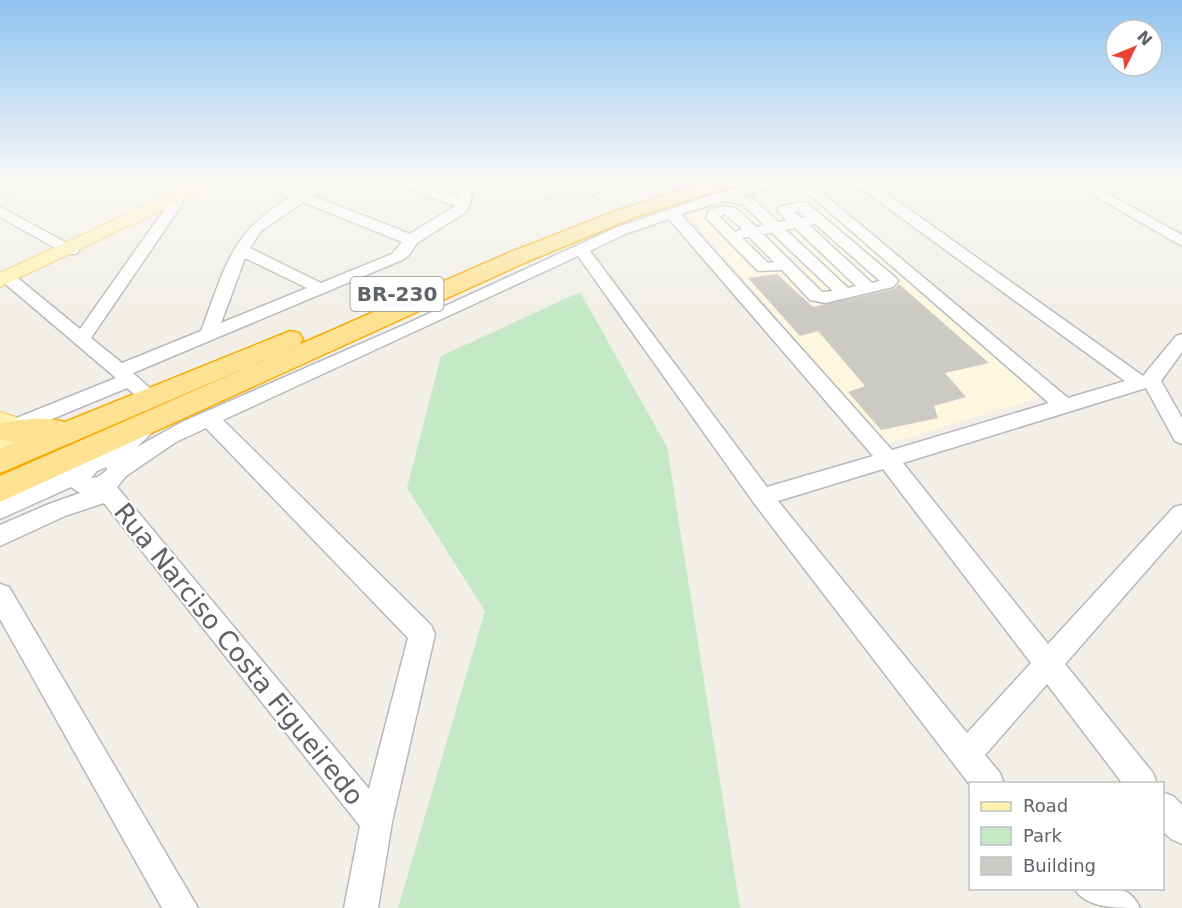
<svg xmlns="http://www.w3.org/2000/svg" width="1182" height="908" font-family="'DejaVu Sans',sans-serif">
	<rect width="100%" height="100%" fill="#f1efe8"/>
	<path fill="#fef7e0" d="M798,183L1041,397L887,444L687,214Z"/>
	<path fill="#c5e8c5" d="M580,292L667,447L740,908H398L485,611L407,488L441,356Z"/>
	<path fill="#cccac5" d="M777,274L813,307L894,289L899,284L989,363L945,373L966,397L934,406L938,418L881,430L848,392L865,386L818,331L800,336L748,278Z"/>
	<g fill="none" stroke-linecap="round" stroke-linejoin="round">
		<g stroke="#b5b8bc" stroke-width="3">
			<path id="minor" d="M17,181H36L34,184L0,195V186Z
				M256,181H273L301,192L321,181H337L313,196L410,234L455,206L395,184L394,181H412L457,197L461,181H474L470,204L466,212L417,243L409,255L402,260L133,373L160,397L157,402C144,406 137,396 127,388L18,433L11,435L4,433L1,428L4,423L116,378L2,281L0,278L2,275H14L80,329L171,200H181L183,203L91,338L122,363L201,331C225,269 229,233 291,197L257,184ZM303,202L402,242L392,254L321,283L250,248L261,231ZM245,258L307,288L221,323Z
				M763,181H784L782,184L741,196L752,198L778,222L787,221L777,210L779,207L802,202L807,203L896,278L898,281L893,287L825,303L810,300L782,270L758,271L706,218L708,211C733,200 739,210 756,227L764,225L742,204L724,201L681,214L892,450L1049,403L794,181H808L1068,398L1125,381L862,189L844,184L843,181L872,183L1143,376L1176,336L1182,334V352L1161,381L1182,418V444L1175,441L1146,388L903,463L1048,644L1174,507L1182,505V530L1065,664L1153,773L1157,784H1123L1047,684L985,755L1000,773L1004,784L970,785L754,503L578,256L223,420L431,625L435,634L392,822L378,908H344L360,826L104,503L65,516L0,546V525L49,504L80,493L71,487L0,519V500L75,467L81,459L105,451L143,420L150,418L157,420L160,425L137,447L182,422L406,324L615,228L717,193ZM799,211L806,217L801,218L794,212ZM725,214L742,229L735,232L720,217ZM669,219L873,456L767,487L590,251L625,234ZM815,224L880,281L872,283L809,225ZM795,228L856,286L848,288L786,230ZM772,233L833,291L822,292L763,234ZM749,237L774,262L768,263L742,238ZM206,428L408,638L369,789L117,487L126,476L176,442ZM106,467L107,470L98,477L91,478L97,471ZM883,469L1031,663L967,733L778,501Z
				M1069,181H1085L1182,235V246Z
				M0,207L76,248L79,251L76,254H66L0,217Z
				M0,584L9,587L198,908H162L0,619Z
				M1162,792L1173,796L1182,805V844L1171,839L1162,830Z
				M1074,888C1099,888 1128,880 1140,908C1115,908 1085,908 1074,888Z"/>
		</g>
		<g stroke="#f2c960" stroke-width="2">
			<path id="major" d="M198,181H219L217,184L0,287V273Z
				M0,412L16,417L23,428C18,441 14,448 0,452Z"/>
		</g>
		<g stroke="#f9ab00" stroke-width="3">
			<path id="highway" d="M710,181H739L736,185L635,217L524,263L0,502V476L508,253L621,209Z
				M290,331L299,333L303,339L299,345L0,473V448L15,442L0,440V424C18,419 46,416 65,422Z"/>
		</g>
		<path stroke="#9cc7a9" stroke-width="1.5" stroke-dasharray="4.5 2" stroke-linecap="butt" d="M559,181L569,193
			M548,200L569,193L592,197L601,191L629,181"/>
		<use href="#minor" fill="#fff" fill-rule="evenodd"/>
		<use href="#major" fill="#fff2af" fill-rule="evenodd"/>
		<use href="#highway" fill="#fde293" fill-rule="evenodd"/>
	</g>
	<linearGradient id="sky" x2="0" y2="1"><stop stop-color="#8fc3f1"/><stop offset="0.59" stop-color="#f9f8f5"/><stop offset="1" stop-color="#f9f8f5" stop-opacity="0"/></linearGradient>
	<rect width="1182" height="308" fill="url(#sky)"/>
	<g text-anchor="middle" stroke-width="4.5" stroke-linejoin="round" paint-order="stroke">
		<rect fill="#fff" stroke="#8f9295" stroke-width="1.5" x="350.5" y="277" width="93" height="34" rx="4.5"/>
		<g font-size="20" font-weight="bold" fill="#5f6368">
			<text x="397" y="301">BR-230</text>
		</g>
		<g font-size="26" fill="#5f6368" stroke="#fff">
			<text transform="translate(239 654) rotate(51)" y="9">Rua Narciso Costa Figueiredo</text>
		</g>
	</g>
	<rect x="969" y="782" width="195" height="108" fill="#ffffff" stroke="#bfc1c3" stroke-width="1.5"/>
	<rect x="981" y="802" width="30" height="9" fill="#fff2af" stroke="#bfc1c3" stroke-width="1.5"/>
	<text x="1023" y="812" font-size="18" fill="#5f6368">Road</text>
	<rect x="981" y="827" width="30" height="18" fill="#c5e8c5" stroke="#bfc1c3" stroke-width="1.5"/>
	<text x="1023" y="842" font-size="18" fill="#5f6368">Park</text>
	<rect x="981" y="857" width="30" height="18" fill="#cccac5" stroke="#bfc1c3" stroke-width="1.5"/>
	<text x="1023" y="872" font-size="18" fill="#5f6368">Building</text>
	<g transform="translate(1134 48) rotate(47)"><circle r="28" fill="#ffffff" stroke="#bfc1c3" stroke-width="1.5"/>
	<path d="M0-4.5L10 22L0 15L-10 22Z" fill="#ea4335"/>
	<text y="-9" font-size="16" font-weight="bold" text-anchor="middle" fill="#5f6368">N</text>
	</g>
</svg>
